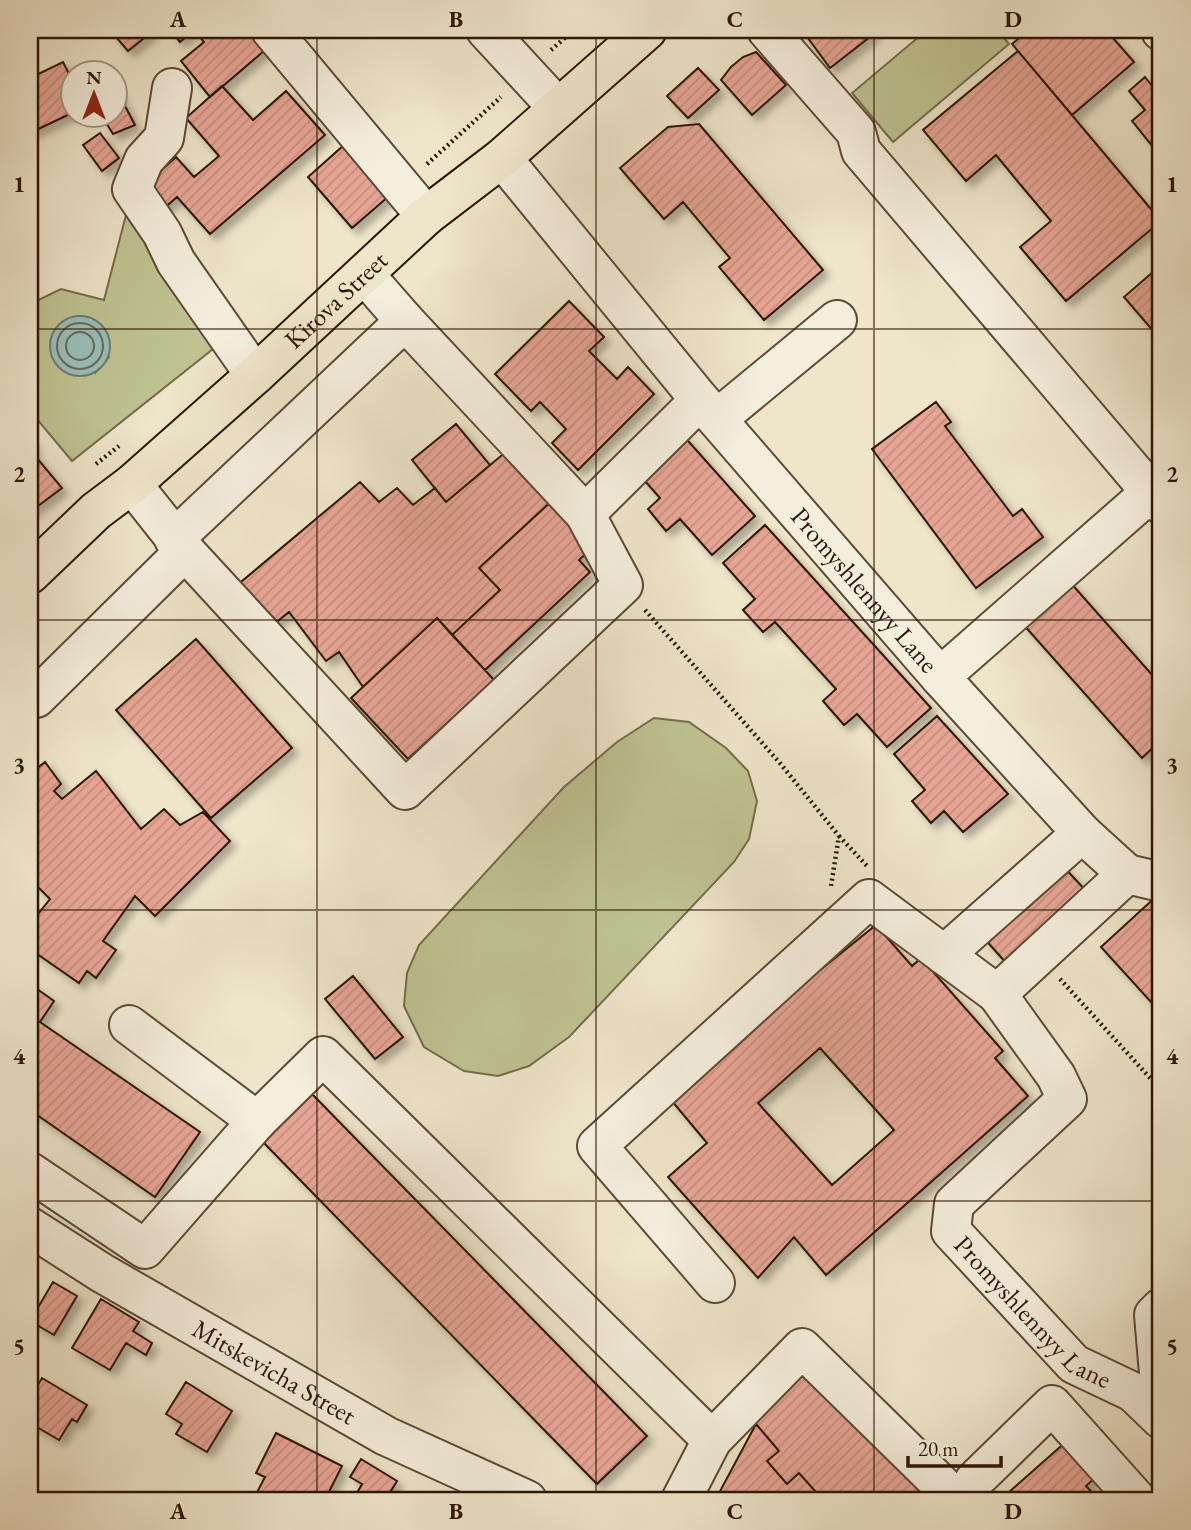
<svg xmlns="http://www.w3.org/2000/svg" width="1191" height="1530" font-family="'EB Garamond',serif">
	<defs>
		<pattern id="building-hatch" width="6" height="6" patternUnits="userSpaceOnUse" patternTransform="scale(1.75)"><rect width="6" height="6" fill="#e6a594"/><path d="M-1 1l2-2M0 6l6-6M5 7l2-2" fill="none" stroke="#c68d7e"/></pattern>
		<filter id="shadow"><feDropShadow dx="6" dy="6" stdDeviation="3.5" flood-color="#0004"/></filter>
	</defs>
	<rect width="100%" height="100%" fill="#eee5ca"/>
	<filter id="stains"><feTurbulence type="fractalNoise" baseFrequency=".00286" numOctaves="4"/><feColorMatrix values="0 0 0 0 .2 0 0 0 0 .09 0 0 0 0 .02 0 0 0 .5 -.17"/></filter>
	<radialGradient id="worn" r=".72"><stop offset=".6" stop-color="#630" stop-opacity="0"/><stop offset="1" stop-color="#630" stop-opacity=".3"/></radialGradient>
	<path fill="#bfc392" stroke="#766c4a" stroke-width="2" fill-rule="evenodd" d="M927,30H997L1009,44L893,142L852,93Z
		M126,215L218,345L72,461L30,411V304L61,289L104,300ZM71,318L109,357L95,373L56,329Z
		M654,718L689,722L726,748L748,771L757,801L749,839L734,862L569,1037L529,1066L498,1076L464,1071L424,1047L404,1006L407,973L419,945L564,787L617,742Z"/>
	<path fill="#9abfba" stroke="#6f7b70" stroke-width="2" d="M50 346a30 30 0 1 1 60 0a30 30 0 1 1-60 0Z"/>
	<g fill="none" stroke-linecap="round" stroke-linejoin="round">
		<path stroke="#646a5e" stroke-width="2" d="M57 346a23 23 0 1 1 46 0a23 23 0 1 1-46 0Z
			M66 346a14 14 0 1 1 28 0a14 14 0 1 1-28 0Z"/>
	</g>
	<path fill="url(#building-hatch)" stroke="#2e1502" stroke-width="2" fill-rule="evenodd" filter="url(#shadow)" d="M110,30H154L128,51Z
		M170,30H258L271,45L210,97L181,61L204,42L194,30L180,42Z
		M802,30H873L875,33L830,68Z
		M1029,30H1106L1134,62L1072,115L1012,44Z
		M1018,51L1161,221L1066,301L1020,247L1051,221L1019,183L996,155L966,181L923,130Z
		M756,52L786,85L752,115L721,80L731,67L743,57Z
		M63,62L74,84V112L32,132L30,126V78Z
		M698,68L719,90L688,118L667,96Z
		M1145,77L1161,97V157L1132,121L1145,110L1129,91Z
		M222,86L253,120L286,91L325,135L210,234L177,197L160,212L140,189L176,157L194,177L219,156L186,118Z
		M116,89L135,125L113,134L102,116H116Z
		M699,124L823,270L764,320L719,267L730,258L683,202L664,219L620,168L668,127Z
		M100,133L119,158L102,171L83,145Z
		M344,145L389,196L352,228L308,177Z
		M1161,265V340L1124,297Z
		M569,301L604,337L589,351L617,379L628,367L654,394L578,470L552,443L566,429L540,402L531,411L495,374Z
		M936,402L951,422L945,426L1013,516L1022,509L1043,537L976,588L872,449Z
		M456,424L490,465L446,502L412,460Z
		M681,433L755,516L712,555L680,519L666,531L648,509L660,498L637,472Z
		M30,439L35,447L31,451L62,488L30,512Z
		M508,450L555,498L479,568L500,590L452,635L437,618L363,687L339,652L326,661L289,612L268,629L235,587L360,482L379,502L397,488L413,505L435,488L446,502Z
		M555,498L597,543L579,560L590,572L485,670L452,635L500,590L479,568Z
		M765,525L931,708L887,747L857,714L844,725L823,701L836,689L775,622L763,632L743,610L755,599L723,563Z
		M1069,581L1161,685V740L1142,758L1022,623Z
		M437,618L494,680L408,759L351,698Z
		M196,639L292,748L211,818L116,710Z
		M937,716L1008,794L963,832L944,811L931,823L912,801L925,790L894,754Z
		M45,762L61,784L54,791L62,799L96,771L141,829L164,809L180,825L203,812L230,841L155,916L135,896L103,941L116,950L96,978L87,971L79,983L30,949V924L50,899L30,879V774Z
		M1062,865L1087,892L1007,964L983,937Z
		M1160,893L1161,894V1013L1101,947Z
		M876,925L912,966L921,958L1003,1051L995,1058L1028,1096L826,1275L794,1237L758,1278L668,1177L707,1143L666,1094ZM820,1048L894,1130L832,1185L758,1103Z
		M353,976L403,1037L375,1059L325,999Z
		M30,984L54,1001L40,1022L200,1132L155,1197L30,1110Z
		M311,1093L647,1436L597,1484L261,1140Z
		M53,1282L77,1296L54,1335L30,1321Z
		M101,1299L139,1322L133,1331L152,1343L146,1355L126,1343L110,1370L72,1348Z
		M807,1362L941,1500H823L799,1473L787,1484L767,1461L779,1451L756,1424L764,1401Z
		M42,1378L87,1405L77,1422L72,1419L59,1440L30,1423V1398Z
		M186,1382L232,1411L207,1452L176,1434L182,1424L166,1414Z
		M756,1424L779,1451L767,1461L787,1484L799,1473L823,1500H725L719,1493Z
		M276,1433L342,1466L325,1500H253L265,1477L256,1473Z
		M1068,1440L1099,1474L1086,1486L1099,1500H1000Z
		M361,1459L397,1481L386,1499L380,1495L377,1500H368L357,1493L362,1484L350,1477Z"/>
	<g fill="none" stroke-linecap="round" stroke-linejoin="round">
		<g stroke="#5e4934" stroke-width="42">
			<g id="minor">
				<path d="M271,30L426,216"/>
				<path d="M486,30L558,108"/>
				<path d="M767,30L856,132L861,151L1161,504"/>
				<path d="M1161,30V31"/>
				<path d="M172,88L164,138L144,160L132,189L162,233L176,262L255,375"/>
				<path id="s1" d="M502,158L700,400L940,677L1082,833L1127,874L997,994L869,899L597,1146L715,1283"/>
				<path d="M717,419L837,320"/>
				<path d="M132,484L185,551L405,790L623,585L585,514L405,321L364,274"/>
				<path d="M585,514L700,400"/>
				<path d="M174,539L405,321"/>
				<path d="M940,677L1151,492"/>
				<path d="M36,698L185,551"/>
				<path d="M1127,874L1161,882"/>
				<path d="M944,955L1082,833"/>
				<path id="s2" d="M997,994L1056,1076L1067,1099L954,1204L951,1231L1074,1364L1133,1392L1161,1419"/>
				<path d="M257,1121L323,1056L712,1440L681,1500"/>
				<path d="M30,1172L145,1249L257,1121L129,1025"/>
				<path id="s3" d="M30,1227L102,1273L386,1436L527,1500"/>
				<path d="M1161,1308L1154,1315L1161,1397"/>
				<path d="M712,1440L802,1348L957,1500"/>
				<path d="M974,1481L1052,1405L1137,1500"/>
			</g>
		</g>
		<g stroke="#2e1502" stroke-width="42">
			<g id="major">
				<path id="s4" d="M30,574L96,511L132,484L255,375L426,216L502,158L647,30"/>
			</g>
		</g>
		<path stroke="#2e1502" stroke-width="4.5" stroke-dasharray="2 3.5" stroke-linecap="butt" d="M551,50L574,30
			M427,164L501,97
			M96,464L119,446
			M645,610L779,762L839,836L831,886
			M839,836L867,866
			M1060,979L1161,1090"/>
		<use href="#minor" stroke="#f4eedd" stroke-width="38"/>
		<use href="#major" stroke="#eee5ca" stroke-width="38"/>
	</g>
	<path fill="none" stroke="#2e1502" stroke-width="2" stroke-opacity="0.55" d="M317,30V1500M596,30V1500M874,30V1500M30,329H1161M30,620H1161M30,910H1161M30,1201H1161"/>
	<g text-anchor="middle" stroke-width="5" stroke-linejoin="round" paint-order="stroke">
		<g font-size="26" fill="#2e1502" stroke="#f4eedd">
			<text dy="9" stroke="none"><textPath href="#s4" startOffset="411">Kirova Street</textPath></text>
			<text dy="9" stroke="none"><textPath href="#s1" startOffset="564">Promyshlennyy Lane</textPath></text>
			<text dy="9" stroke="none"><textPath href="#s2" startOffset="424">Promyshlennyy Lane</textPath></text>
			<text dy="9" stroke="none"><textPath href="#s3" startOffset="284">Mitskevicha Street</textPath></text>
		</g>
	</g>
	<rect width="1191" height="1530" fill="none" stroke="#eee5ca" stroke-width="77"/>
	<g transform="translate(94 94)"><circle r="33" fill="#f4eedd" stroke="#a59785" stroke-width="2"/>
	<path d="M0-5L12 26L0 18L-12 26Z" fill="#8f2418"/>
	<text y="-10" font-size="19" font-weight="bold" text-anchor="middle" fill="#2e1502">N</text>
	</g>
	<path d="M908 1456v10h93v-10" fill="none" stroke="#2e1502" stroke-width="3.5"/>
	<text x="918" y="1456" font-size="21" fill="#2e1502" stroke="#f4eedd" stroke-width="5" paint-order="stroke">20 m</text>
	<rect x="38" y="38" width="1114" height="1454" fill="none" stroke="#2e1502" stroke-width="2.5"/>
	<g font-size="23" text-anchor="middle" font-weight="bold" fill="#2e1502">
		<text x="178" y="27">A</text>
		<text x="456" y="27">B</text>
		<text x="735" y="27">C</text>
		<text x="1013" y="27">D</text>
		<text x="19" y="192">1</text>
		<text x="1172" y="192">1</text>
		<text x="19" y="482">2</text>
		<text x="1172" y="482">2</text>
		<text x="19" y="773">3</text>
		<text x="1172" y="773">3</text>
		<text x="19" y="1064">4</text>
		<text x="1172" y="1064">4</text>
		<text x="19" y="1354">5</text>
		<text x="1172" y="1354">5</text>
		<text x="178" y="1519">A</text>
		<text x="456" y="1519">B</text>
		<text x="735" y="1519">C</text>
		<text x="1013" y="1519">D</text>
	</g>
	<rect width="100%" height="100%" filter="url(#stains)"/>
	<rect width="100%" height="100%" fill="url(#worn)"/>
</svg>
